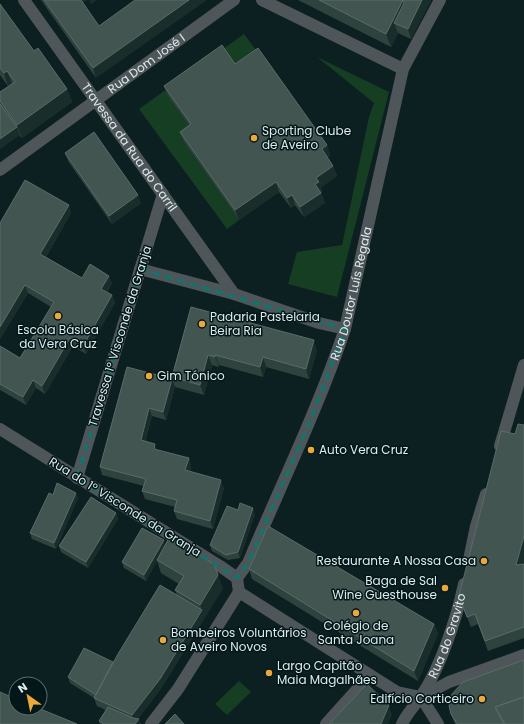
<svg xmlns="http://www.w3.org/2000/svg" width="524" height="724" font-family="Poppins,sans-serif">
	<rect width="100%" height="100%" fill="#0c2022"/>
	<path fill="#153e23" d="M244,34L262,58L195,134L184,142L239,220L227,229L139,109Z
		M317,57L389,92L337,297L288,284L297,252L342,245L369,117L374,103Z
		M239,681L251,692L227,715L215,704Z"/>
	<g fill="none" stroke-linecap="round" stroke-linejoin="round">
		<g stroke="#4e565a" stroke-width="12">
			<path id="s1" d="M24,0L234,294"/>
			<path d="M262,0L403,69"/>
			<path id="s2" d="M0,170L234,0"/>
			<path d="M140,269L234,294L319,323L345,329"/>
			<path d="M0,429L220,566L237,578L239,592"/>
			<path d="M500,446L524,365"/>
			<path d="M77,478L163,194"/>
			<path d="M469,560L476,526L486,494"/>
			<path id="s3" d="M237,578L248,563C281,485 318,409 345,329L403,69L440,0"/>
			<path d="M239,592L397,692L421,697"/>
			<path d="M421,697L449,682L524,655"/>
			<path d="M421,697L438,724"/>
			<path d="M151,724L178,689L239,592"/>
			<path d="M326,724L370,675"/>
			<path id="s4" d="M402,724C407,713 415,706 421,696C440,669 457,617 464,584"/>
		</g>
	</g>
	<path fill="#2f433e" d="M41,0H87L83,3L96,78Z
		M298,0H431L411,39L398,33L391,47Z
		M0,4L34,51L67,89L72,102L22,138L19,135L0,149V92L12,84L8,86L0,75Z
		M235,64L327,145L330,155L327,158L333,166L337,176L321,187L322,192L321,193L325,203L304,217L295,205L291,208L279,192L239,220L184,142L180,132L189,125L168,96L164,86Z
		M65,153L141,203L112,224L68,161Z
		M71,213L46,257L82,278L112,283L107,292L112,295L115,303L86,354L73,346L45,394L36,388L26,405L0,390V346L20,358L51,307L28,293L0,339V223Z
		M191,307L317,350L309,379L266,367L263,377L219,365V367L212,365L204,395L175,387L166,420L152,416L145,442L157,450L189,458L191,466L190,472L224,488L213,529L177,519L174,511L175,507L145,499L142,491L144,486L102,475L100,467L172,379V377Z
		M524,425V559L523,564H524V638L488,651L478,624L471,627L459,596L515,434Z
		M53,495L78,498L56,549L32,539L30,533Z
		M238,510L255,514L240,558L228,560L212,551L210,545Z
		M116,513L118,519L88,568L61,552L59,546Z
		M165,544L223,588L162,687L138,719L141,724H100L99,721L106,710L97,706L94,698L70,683L68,677L113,662L177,595L175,590L179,584L161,573L157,561L146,581L124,568L122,562Z
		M249,569L434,624L438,634L418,681L252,579Z
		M451,714L524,724H455Z"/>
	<path fill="#192d2b" d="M79,0H87L80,5Z
		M89,0H97L91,4Z
		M189,0H207L96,78L93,68Z
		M403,0L408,13L394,23L398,33L391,47L386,34Z
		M422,0H431L411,39L408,29Z
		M7,71L12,84L8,86L4,73Z
		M67,89L72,102L22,138L17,125Z
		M17,127L20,135L0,149V139Z
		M327,145L330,155L325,159L322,149Z
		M333,166L337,176L321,187L322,192L321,193L325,203L304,217L300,207L315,184L316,178Z
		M276,182L279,192L239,220L235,210Z
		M138,195L141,203L112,224L109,216Z
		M292,195L295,205L291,208L287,198Z
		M69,205L71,213L43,262L40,254Z
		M109,276L112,283L104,296L101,289Z
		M25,285L28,293L0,339V327Z
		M112,295L115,303L86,354L83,346Z
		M70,338L73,346L45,394L42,386Z
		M314,340L317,350L309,379L306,369Z
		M208,355L212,365L204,395L200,385Z
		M215,355L219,365V367L215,357Z
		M263,357L266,367L263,377L260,367Z
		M172,379L175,387L166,420L163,412Z
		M33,380L36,388L26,405L23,397Z
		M149,408L152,416L143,448L141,440Z
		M155,444L158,452L154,449Z
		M189,458L191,466L188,478L185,470Z
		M221,480L224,488L213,529L210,521Z
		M76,493L78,498L56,549L54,543Z
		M253,508L255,514L240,558L238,552Z
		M116,513L118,519L88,568L86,562Z
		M524,536V559L519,575L516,565Z
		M164,540L166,545L146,581L144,575Z
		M218,575L223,588L162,687L135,723L132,715L202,610L200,605Z
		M434,624L438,634L418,681L414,671Z
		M389,705L392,715L388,724H381Z
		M139,719L141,724H135Z"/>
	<path fill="#425551" stroke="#5a6c69" d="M44,0H81L99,26L135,0H189L93,68Z
		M319,0H403L386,34Z
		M402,0H422L408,29L394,23L404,3Z
		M0,4L34,51L38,48L67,89L17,125L0,101V92L15,82L7,71L4,73L0,68Z
		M222,45L235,64L258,48L327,145L322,149L333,166L316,178L319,182L315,184L321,193L300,207L292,195L287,198L276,182L235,210L180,132L191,124L164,86Z
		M0,104L17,127L0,139Z
		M94,132L138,195L109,216L65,153Z
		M25,180L69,205L40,254L82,278L90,264L109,276L101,289L112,295L83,346L70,338L42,386L33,380L23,397L0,384V346L20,358L54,302L25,285L0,327V223Z
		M191,307L314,340L306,369L263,357L260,367L215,355V357L208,355L200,385L172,377Z
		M127,367L172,379L163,412L149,408L141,440L155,444L154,449L189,458L185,470L221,480L210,521L174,511L177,500L142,491L146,479L100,467Z
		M518,424L524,425V536L516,565L524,564V627L485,641L475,614L467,617L459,596L501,431L515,434Z
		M57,483L76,493L54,543L30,533L49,493L53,495Z
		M91,497L116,513L86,562L59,546Z
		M240,503L253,508L238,552L226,555L210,545L227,506L238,510Z
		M268,526L434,624L414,671L249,569Z
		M142,528L164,540L144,575L122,562Z
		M169,538L214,564L218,575L200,605L175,590L184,576L157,560Z
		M160,585L202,610L160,679L132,715L94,698L118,654Z
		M84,648L113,662L96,695L68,677Z
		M524,660V697L495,707L504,724H457L451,714L449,706L452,694L463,682Z
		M367,684L389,705L381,724H329Z
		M0,692L16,699V708H38L77,724H0Z
		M524,697V724H505L495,707Z
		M108,707L133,718L139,719L135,724H104L99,721Z
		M175,714L184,724H165Z"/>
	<path fill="none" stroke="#0f766e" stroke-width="3" stroke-dasharray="8 5" stroke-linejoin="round" d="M140,269L345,329L310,422L248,563L237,578L77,478Z"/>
	<g fill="#eda83b" stroke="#031719" stroke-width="1.5">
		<circle cx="254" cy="138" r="4"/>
		<circle cx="58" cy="316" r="4"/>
		<circle cx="202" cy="324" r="4"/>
		<circle cx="149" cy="376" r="4"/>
		<circle cx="311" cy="450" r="4"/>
		<circle cx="484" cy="561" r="4"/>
		<circle cx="445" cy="588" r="4"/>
		<circle cx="356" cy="613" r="4"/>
		<circle cx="163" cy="640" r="4"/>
		<circle cx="269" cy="673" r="4"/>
		<circle cx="482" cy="699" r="4"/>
	</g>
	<g text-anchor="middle" stroke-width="3" stroke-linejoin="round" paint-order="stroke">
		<g font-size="12" fill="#deebec" stroke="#031719">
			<text dy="4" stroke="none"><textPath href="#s2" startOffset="181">Rua Dom José I</textPath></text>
			<text dy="4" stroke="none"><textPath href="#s1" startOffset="181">Travessa da Rua do Carril</textPath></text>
			<text dy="4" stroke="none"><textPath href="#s3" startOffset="308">Rua Doutor Luís Regala</textPath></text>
			<text transform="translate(120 336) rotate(-73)" y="4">Travessa 1º Visconde da Granja</text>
			<text transform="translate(125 507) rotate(32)" y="4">Rua do 1º Visconde da Granja</text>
			<text dy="4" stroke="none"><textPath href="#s4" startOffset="100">Rua do Gravito</textPath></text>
		</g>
		<g font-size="12" fill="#deebec" stroke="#031719" text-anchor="start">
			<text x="262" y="135">Sporting Clube<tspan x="262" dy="14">de Aveiro</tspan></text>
			<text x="210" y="321">Padaria Pastelaria<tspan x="210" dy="14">Beira Ria</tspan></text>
			<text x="58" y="334" text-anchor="middle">Escola Básica<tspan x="58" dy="14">da Vera Cruz</tspan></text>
			<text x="157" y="380">Gim Tónico</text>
			<text x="319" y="454">Auto Vera Cruz</text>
			<text x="476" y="565" text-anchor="end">Restaurante A Nossa Casa</text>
			<text x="437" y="585" text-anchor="end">Baga de Sal<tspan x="437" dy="14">Wine Guesthouse</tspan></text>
			<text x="356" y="630" text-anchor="middle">Colégio de<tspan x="356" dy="14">Santa Joana</tspan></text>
			<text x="171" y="637">Bombeiros Voluntários<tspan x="171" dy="14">de Aveiro Novos</tspan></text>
			<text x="277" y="670">Largo Capitão<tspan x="277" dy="14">Maia Magalhães</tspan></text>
			<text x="474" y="703" text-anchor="end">Edifício Corticeiro</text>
		</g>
	</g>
	<g transform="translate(28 696) rotate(327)"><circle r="19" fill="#031719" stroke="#5b6c6d"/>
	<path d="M0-3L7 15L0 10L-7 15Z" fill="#eda83b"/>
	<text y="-6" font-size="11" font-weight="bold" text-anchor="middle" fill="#deebec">N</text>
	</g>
</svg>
